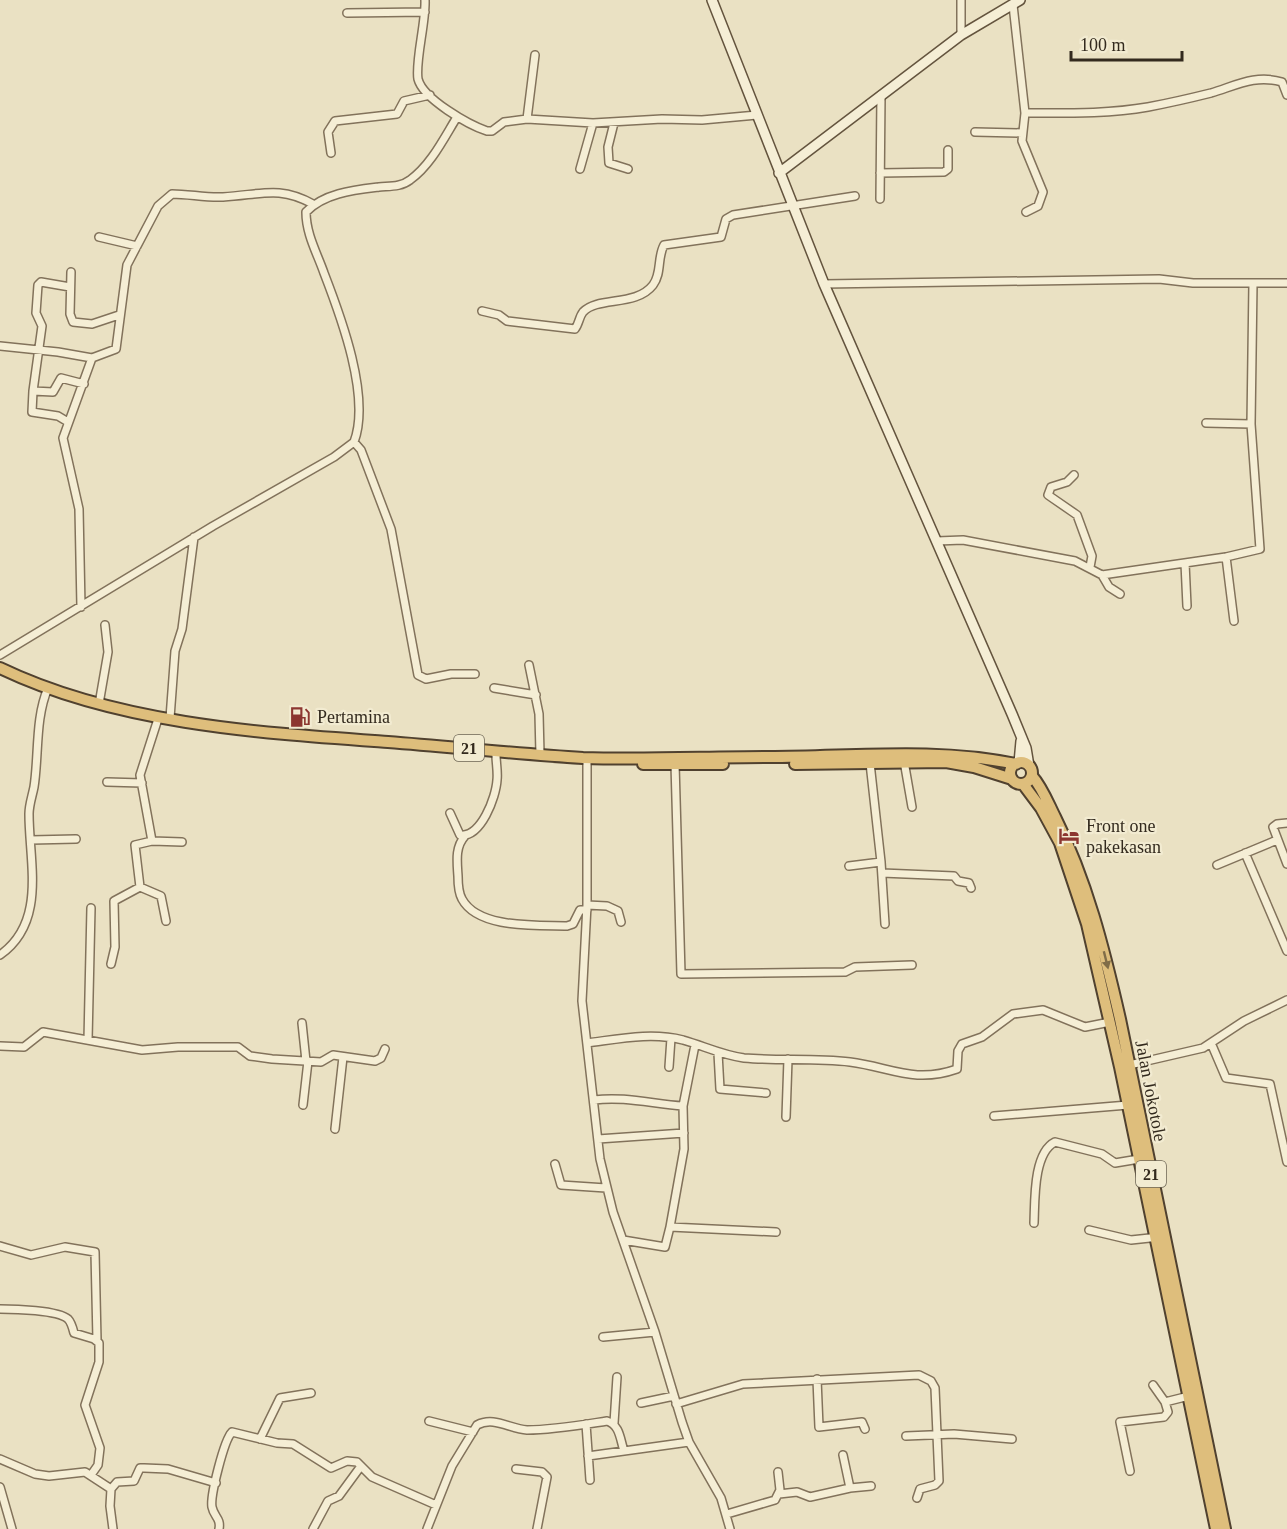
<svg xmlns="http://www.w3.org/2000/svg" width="1287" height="1529" font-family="Georgia,serif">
	<rect width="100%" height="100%" fill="#eae1c3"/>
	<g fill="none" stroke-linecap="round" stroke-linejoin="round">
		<g stroke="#82725b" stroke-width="10">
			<path id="minor" d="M425,0C426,22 415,61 418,79C423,99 469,125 487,131H492L504,122L527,119L593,123L662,119L702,120L757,115
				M1013,5L1025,113L1022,141L1043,192L1038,206L1026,212
				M347,13L425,12
				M961,35V0
				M1025,113C1066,113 1108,114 1148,107C1169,103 1191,98 1211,93C1235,86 1255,74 1282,82L1287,95
				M527,119L535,55
				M614,123L608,147L609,163L628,169
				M975,132L1022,133
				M331,153L328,132L335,121L397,114L404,101L430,95
				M580,169L593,123
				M880,173L944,172L948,169V150
				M880,199L881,95
				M99,237L137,246
				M71,272L70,314L73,322L92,324L119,315
				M824,284L1159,279L1193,283H1287
				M482,311L499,315L507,321L575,329C579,324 579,317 583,312C598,296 636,307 653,285C662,273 657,258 664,245L721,237L726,219L733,215L855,196
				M0,346L58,352L92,358
				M33,391L42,326L36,313L38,285L41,282L70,287
				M68,422L58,416L32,412L33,391L53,392L61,378L84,384
				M1206,423L1251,424
				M354,442L361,450L391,529L418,675L426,679L451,674H475
				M1074,475L1067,482L1051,487L1048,495L1077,515L1092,556L1090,567
				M937,541L963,540L1075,561L1102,575L1226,557L1260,549L1251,424L1253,283
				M1226,557L1234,621
				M1185,563L1187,606
				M1102,575L1109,587L1120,594
				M81,607L79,509L63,438L92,358L116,349L127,265L158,206L172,194C189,194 206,198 223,197C260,195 279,185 313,204
				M0,655L213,526L334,457L354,442C371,397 341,317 324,273C317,253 306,234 306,212C324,193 354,190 379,187C390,186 401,187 410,180C431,165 444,138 457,117
				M529,665L539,714L540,754
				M494,688L536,695
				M99,704L108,652L105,625
				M170,718L175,651L182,629L194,537
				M587,758V905L582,1001L600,1159L613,1212L655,1332L682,1422L689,1442L721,1498L730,1529
				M904,761L912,807
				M870,763L881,862L885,924
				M675,764L681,974L845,972L855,967L912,965
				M107,782L142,783
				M450,813L460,835C481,838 496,797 497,780C498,772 496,763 496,755
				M1287,823L1277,824L1273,827L1287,864
				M465,836C455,847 457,861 458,876C458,883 458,892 462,899C478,929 537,925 567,926L573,924L580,910H587
				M31,840L76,839
				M152,841L182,842
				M1245,853L1287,951
				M1217,865L1277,840
				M849,866L881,862
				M882,873L954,876L958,881L969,883L971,888
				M140,887L161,896L166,921
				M587,905L607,906L618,911L621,922
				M0,955C47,922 29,862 29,814C29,805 32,797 34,787C39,755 35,718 48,688
				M111,964L115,947L114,901L140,887L135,845L152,841L140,775L157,722
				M302,1023L306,1061
				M88,1040L91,908
				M587,1043C619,1039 651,1032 683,1040C704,1046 722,1055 744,1058C779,1061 814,1058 850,1062C890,1067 914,1084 957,1069L958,1051L962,1044L982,1037L1013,1014L1043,1010L1085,1027L1110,1022
				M1211,1043L1226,1078L1270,1084L1287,1162
				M695,1045L683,1106L684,1149L670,1227L776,1232
				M0,1046L24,1047L43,1032L142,1050L178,1047H238L250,1056L272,1059L321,1062L333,1055L375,1061L381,1058L385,1049
				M718,1053L720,1089L766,1093
				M1125,1066L1203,1048L1244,1021L1287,1000
				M669,1067L671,1038
				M594,1100C624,1096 653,1104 683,1106
				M303,1105L308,1061
				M994,1116L1128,1105
				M786,1117L788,1059
				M335,1129L343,1057
				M598,1139L684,1133
				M555,1164L561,1185L606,1188
				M1034,1223C1035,1201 1033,1153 1055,1142L1102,1154L1115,1163L1139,1159
				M1089,1230L1131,1240L1159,1237
				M623,1240L665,1247L670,1227
				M0,1246L31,1255L65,1247L95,1252L97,1340
				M0,1309C14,1309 58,1310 68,1319C71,1322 73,1329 74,1333L94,1339L99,1343V1362L85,1405L100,1448L98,1465L91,1475
				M603,1337L655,1332
				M817,1379L819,1427L862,1422L865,1429
				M1153,1385L1165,1402
				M641,1403L674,1396
				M676,1404L743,1384L919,1375L931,1381L935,1388L939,1481L935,1485L920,1489L917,1498
				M429,1421L473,1432
				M614,1423L617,1377
				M586,1424L590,1480
				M906,1436L954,1434L1012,1439
				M260,1439L280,1398L311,1393
				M843,1455L850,1488
				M588,1456L689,1442
				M0,1459L35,1474L49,1476L85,1472L111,1489L110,1506L113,1529
				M516,1469L542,1472L547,1477L537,1529
				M1130,1471L1120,1422L1164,1417L1168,1412L1165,1402L1189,1396
				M0,1487L12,1529
				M111,1489L117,1482L134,1481L140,1468H144L168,1469L216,1483
				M779,1494L797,1492L810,1497L850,1488L871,1486
				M727,1514L775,1500L780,1490L778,1472
				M219,1529C221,1518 214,1517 212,1507C210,1496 224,1440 232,1432L277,1443L293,1444L331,1468L347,1461L357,1462L372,1477L436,1505
				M313,1529L328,1501L339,1496L361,1466
				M427,1529L452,1466L477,1425C494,1416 510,1429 527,1430C553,1430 581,1425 607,1421C620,1425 620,1439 624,1451"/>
		</g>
		<g stroke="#64543e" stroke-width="12">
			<path id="secondary" d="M712,0L824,284L1012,714L1026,748L1029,766
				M779,173L961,35L1020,0
				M1019,763L1021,741"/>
		</g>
		<g stroke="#50412f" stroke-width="14">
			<path id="trunk" d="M0,668C116,724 261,733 388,742C453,747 518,754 583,758C645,760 707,757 769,757C852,757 934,747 1016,764
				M1010 773a11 11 0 1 1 22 0a11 11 0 1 1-22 0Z
				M643,764H723
				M795,764L946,762L974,767L1012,779
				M1032,776C1042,787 1048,803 1055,817C1087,881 1104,949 1120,1019L1225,1529
				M1023,784L1041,808L1060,843L1087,924L1120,1067L1216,1529"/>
		</g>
		<use href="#minor" stroke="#f5eed5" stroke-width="7"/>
		<use href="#secondary" stroke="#f5eed5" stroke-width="9"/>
		<use href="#trunk" stroke="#debe7c" stroke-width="10"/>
	</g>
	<defs><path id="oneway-solid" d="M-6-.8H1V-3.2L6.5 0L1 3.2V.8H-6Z" transform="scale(1.5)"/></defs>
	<use fill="#806d48" href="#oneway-solid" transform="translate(1106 960) rotate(76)"/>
	<defs>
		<g id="fuel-bare" transform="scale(1.62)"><path d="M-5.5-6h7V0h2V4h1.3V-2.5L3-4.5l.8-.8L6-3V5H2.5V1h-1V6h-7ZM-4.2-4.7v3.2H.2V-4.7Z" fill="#8c3630" stroke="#f2ebd1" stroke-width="2.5" paint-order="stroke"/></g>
		<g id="hotel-bare" transform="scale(1.62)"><path d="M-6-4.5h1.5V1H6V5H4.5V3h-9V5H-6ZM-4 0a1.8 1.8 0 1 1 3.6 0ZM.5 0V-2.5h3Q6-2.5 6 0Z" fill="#8c3630" stroke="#f2ebd1" stroke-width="2.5" paint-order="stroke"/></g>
	</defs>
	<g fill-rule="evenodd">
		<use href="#fuel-bare" x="300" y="717"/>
		<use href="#hotel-bare" x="1069" y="836"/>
	</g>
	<g text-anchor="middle" stroke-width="4.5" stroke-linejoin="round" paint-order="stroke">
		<g fill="#f2ebd1" stroke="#6c6454" stroke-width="1.5">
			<rect x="454" y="735" width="30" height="26" rx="4.5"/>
			<rect x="1136" y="1161" width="30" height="26" rx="4.5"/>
		</g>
		<g font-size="16" font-weight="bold" fill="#332a1e">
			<text x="469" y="754">21</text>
			<text x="1151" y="1180">21</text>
		</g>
		<g font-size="18" fill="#332a1e" stroke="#f2ebd1" text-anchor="start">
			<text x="317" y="723">Pertamina</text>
			<text x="1086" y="832">Front one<tspan x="1086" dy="21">pakekasan</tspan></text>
		</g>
		<g font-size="18" fill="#332a1e" stroke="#f2ebd1">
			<text transform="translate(1151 1091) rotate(79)" y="6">Jalan Jokotole</text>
		</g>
	</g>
	<path d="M1071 51v9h111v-9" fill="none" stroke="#332a1e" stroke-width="3"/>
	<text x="1080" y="51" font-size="18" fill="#332a1e" stroke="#f2ebd1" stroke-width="4.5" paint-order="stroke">100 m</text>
</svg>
